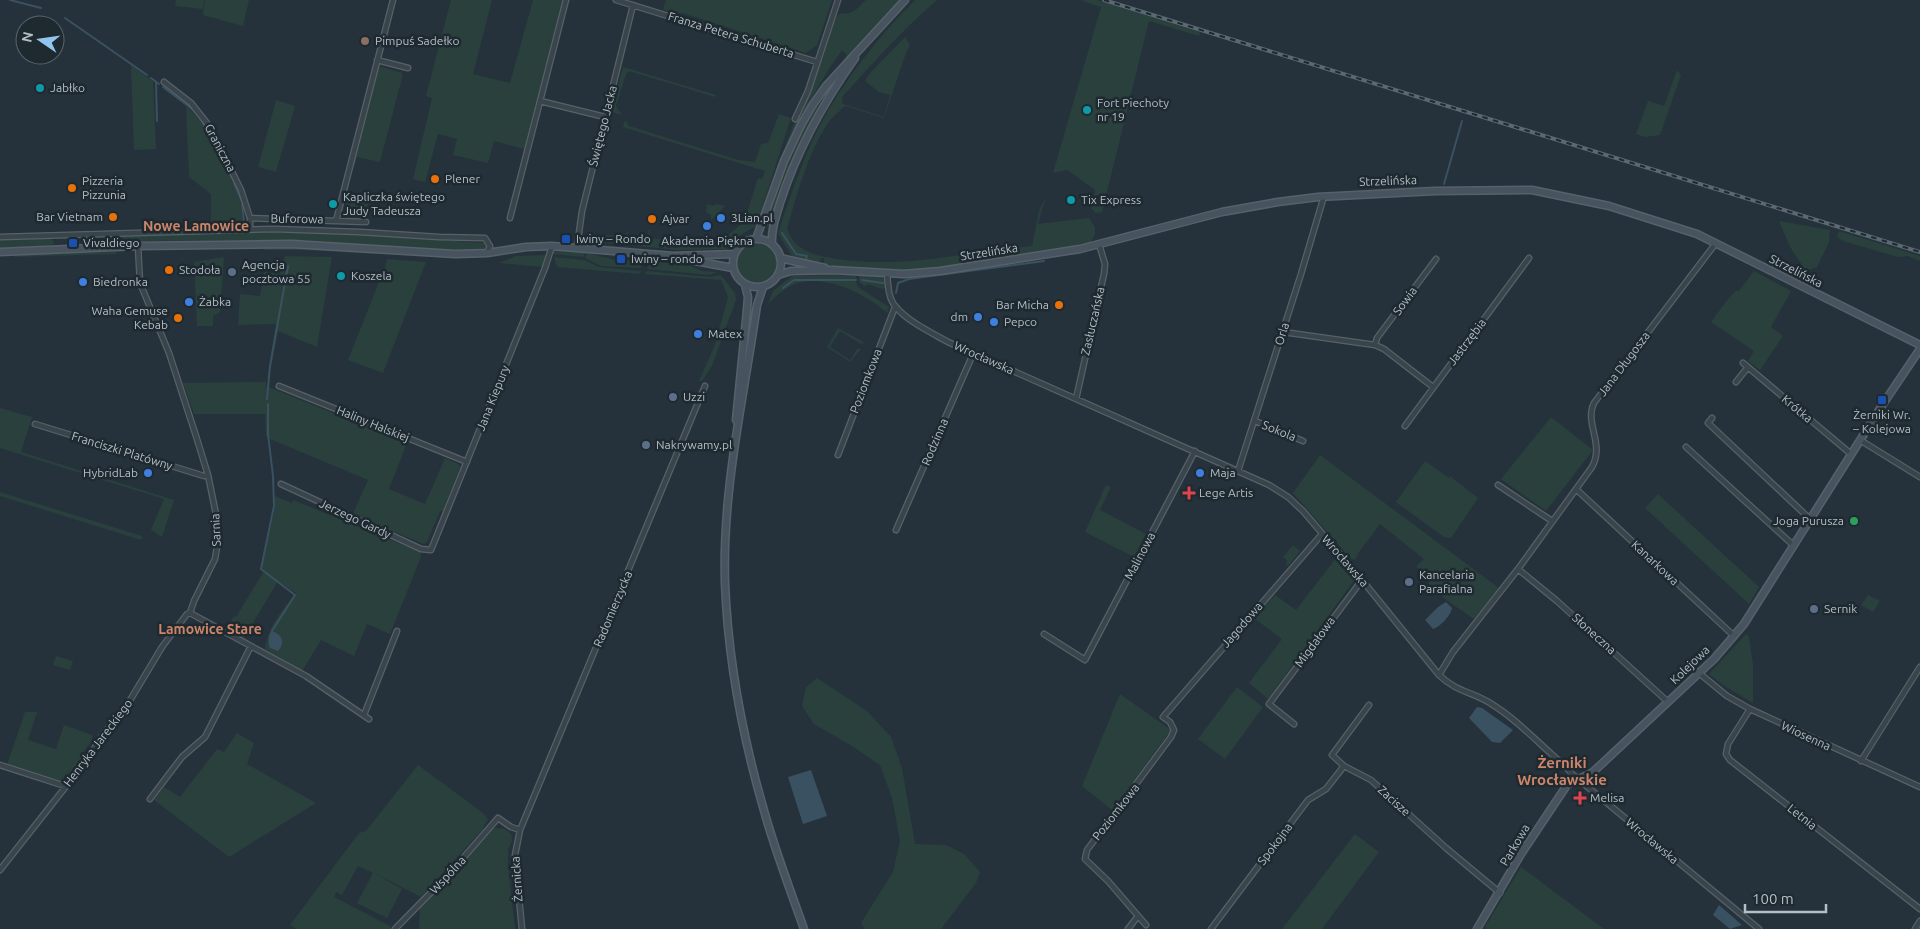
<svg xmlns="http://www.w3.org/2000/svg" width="1920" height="929" font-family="Ubuntu,sans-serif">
	<rect width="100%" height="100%" fill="#25323b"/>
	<path fill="#2a403d" d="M176,0H204L203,9L175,6Z
		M205,0H249L243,26L203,15Z
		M451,0H492L473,74L510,83L533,0H563L524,149L494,141L488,163L453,155L457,139L438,134L425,182L413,179L432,98L426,96Z
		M666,0H832L817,45L806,53L686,14L663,10Z
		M866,0H899L840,66L847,55L842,50C804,104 778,161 759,224L775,172L795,121L810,92L834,21C840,9 843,16 852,12C858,9 861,4 866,0Z
		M915,0H937C915,19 895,39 876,60C864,72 854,85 842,97L843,104L884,117L890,95L879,92L865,81L870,73L905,37L910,45L905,56L884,118L845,106C840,111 833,116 829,122C808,151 797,195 787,229C790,236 794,243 800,247C811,255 824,257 837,259C905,269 965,252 1032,246L1039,211L1046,196L1038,224L1089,218L1095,227V234L1091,242C1074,245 1059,250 1042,253C974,266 892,279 824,264V258H821L819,264L793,258L778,233C790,197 802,161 819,127C844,80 877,38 915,0Z
		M1080,0H1097L1200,32L1199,36L1149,21L1102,212L1095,213L1091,208L1095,192L1094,189L1067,170L1053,173L1101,7Z
		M131,65L153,81L156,149L134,150Z
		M378,66L403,73L402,78L380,162L357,157L354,166L352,164Z
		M623,67L716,95L715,97L629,71L626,74L616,106L622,115L611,112Z
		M1677,70L1681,75L1660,135L1645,137L1636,134L1648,101L1664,106Z
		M276,100L295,106L276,172L258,167Z
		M816,106L818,107L817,109L797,150L769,227L766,226L786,167L808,118Z
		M186,107C202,112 236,187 242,206C243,211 243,216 243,221L211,224V194L189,177Z
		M779,114L791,118L756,226L739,236L725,249L678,250L585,241L581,238V233L584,236L605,238V235L626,236L627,229L628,236L648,238L649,230H650V238L666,240L667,236H670V240L713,243L720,236L723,240L742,223L737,217L745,219L758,178L762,179L765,171L623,127L625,120L629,126L738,160L755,162L761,144L768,143Z
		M347,199L368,204L365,217L343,216Z
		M707,204L714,206L715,204L725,206L711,220V215L706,212Z
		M1779,221L1830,230L1829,242L1817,267L1806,271L1790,247Z
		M1839,231L1920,256V261L1908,256L1898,257L1843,241L1837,237Z
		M258,232L346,234L486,243V248L447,250L302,240L149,241V239L148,241L121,242L122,236Z
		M51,238L54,242V244L40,247L0,248V240Z
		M737 264a20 20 0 1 1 40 0a20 20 0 1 1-40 0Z
		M286,247L372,252L374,254L304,250H264L265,248Z
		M553,249L582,251L586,252L583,257L552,254Z
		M116,252V254L13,257L19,254Z
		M587,253L615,260L642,261L641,268L601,266L585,258Z
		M547,255L542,267L499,263L516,256Z
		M285,256L332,257L317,347L278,331L269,379L267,378L276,324L238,325L240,294L260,296L264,272L280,274Z
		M224,257L220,312L213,316V326H197L194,262Z
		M554,257L584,260L599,267L641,271L640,274L557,267Z
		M387,259L426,262L383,373L348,360L385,267Z
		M650,261L691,266L701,271L717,272L709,275L647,269Z
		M646,271L710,277L721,275L735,293L736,300L712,366L702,381H699L715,345L728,297L721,280L645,274Z
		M1754,271L1791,291L1771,327L1783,336L1760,370L1748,361L1754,351L1711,322L1728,299L1736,291H1739Z
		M859,274L880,276L885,280L886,287L883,289L867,284L866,287L859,282Z
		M833,275L856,276V282L858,287L889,307L887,313C865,293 818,270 789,287C781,291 774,298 768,304L773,291L792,276Z
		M838,328L865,343L861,344L840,331L830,347L850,360L857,349H861L850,362L827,347Z
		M266,382V386L407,443L389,489L425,504L445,458L458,464L460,467L443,511H440L427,542L424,544L375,524L374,526L352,516L368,480L270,439L266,436L265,414H194L183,383Z
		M0,408L32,417L21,452L174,500L162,537L151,530L164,499L0,448Z
		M1551,417L1593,450L1546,511L1501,479Z
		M1320,455L1499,588L1474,619C1462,610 1439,597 1430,584C1425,576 1424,574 1416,566L1424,559L1380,524L1359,552L1355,560L1350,558L1293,493Z
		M1425,461L1449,478L1450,476L1478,498L1451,538L1444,537L1396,502Z
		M1106,485L1111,487L1100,510L1146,534L1134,557L1085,532Z
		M0,492L142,536L141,540L0,496Z
		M1658,494L1759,587L1749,604L1645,508Z
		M275,496L292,503L293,500L420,552L421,557L390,634L367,624L354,656L321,640L302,671L265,649C268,626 282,611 296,593L278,581L244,638L226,629L234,616L236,617L264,571L262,566L274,513Z
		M1293,545L1300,551L1289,565H1286L1287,560L1283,557Z
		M1336,558L1355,579L1268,699L1249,683L1282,639L1254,618L1275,595L1296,610Z
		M1868,595L1880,601L1873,612L1861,605Z
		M1746,634L1749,637L1753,665V703L1726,687L1709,674Z
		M56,656L73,661L70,670L53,665Z
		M817,678L867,711L891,737L902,768L915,844L946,845L964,854L980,872L976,883L941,929H865L861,923L893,872L900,841L892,798L880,765L852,746L814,724L802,706L806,687Z
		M1237,687L1263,707L1225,759L1198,739Z
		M1120,694L1171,730L1112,810L1082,786Z
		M25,712H37L28,740L56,749L64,725L92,735L93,739L80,757L83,758L67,780L62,783L7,765Z
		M237,733L254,743L247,764L316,803L229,857L154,800L164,787L180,797L217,749L224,752Z
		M418,765L483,813L488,819L482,830L421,897L374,873L402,889L387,918L357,903L373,873L358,866L342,895L336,892L334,897L390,926L391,929H297L290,925L287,929L359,833L366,831Z
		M496,828L505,829L511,834L512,841L508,849V866L515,929H419L420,907L456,871L493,829Z
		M1355,834L1379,852L1322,929H1282Z
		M1521,867L1604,929H1487L1485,927Z"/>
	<path fill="#3a5161" d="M1446,602L1452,608C1451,615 1440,627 1433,629L1425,620L1438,607Z
		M272,631C282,635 286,642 278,651L270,648C268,643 268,635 272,631Z
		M1477,707L1482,708L1513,730L1500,743L1492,742L1469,718Z
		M811,770L827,816L803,824L788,777Z
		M1719,905L1742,925L1730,929L1713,915Z"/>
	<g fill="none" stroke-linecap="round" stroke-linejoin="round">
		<path stroke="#3a5161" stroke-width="2" d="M10,0L41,8
			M65,18L147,75
			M151,78L159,84
			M156,82L157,121
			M163,87L196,112
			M200,118L212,140
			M214,144L234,182
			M234,183L242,202L244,222
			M1444,184L1462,121
			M782,233L796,254L807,256L806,259
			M862,280L883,283
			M783,288L794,280H856
			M896,293L898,283L909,279L1044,261
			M267,399L270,366L288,266
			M268,404V434L273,476L274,506L261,569L295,595L272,631"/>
		<g stroke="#576169" stroke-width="7">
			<path id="street" d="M616,0L817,62
				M377,60L408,68
				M164,82L191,103L210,127L241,190L250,218V229
				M540,101L605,117
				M795,119L808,91L838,0
				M250,218L366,222
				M510,218L566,0
				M336,221L393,0
				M0,237L274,229L360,232L439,237L485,238L490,246L487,253
				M138,246L140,283L169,353L196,436L208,475L218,524V541L215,559L194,601L190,613
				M577,247L582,211L633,5
				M887,273C888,284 888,299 896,307C907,321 932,333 948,342L1269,485L1288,497L1303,511L1362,580L1439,675C1458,693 1471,691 1490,703C1518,720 1540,745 1565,766L1572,774L1759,929
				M1283,332L1375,345L1384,349L1433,387
				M1375,345L1377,338L1436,259
				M1743,363L1851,454
				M1736,382L1748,367
				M279,386L467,462
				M1076,399L1104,274L1105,264L1099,244
				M1712,418L1708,423L1810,519
				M1255,421L1303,441
				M35,424L204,476L208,475
				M1405,426L1529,258
				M1860,440L1920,477
				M1686,447L1793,545
				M838,455L895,307
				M1238,471L1301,274L1324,196
				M281,484L421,549L431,550L545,268L552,246
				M1498,485L1552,521
				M1576,489L1734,636
				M896,530L973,354
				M1518,569L1557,601L1668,702
				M190,613L306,676L369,719
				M1044,634L1085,660L1195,451
				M1699,673L1727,696L1750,709L1920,787
				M1439,675L1453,652L1518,569L1592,467C1605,444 1584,423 1594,403L1716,243
				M1369,705L1332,755L1344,766L1371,780L1446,848L1500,893
				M1750,709L1728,744L1726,754L1730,760L1920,909
				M364,715L397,631
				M1294,724L1269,704L1362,580
				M1861,761L1920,667
				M0,765L65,786
				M150,799L182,757L205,737L251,646
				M0,870L90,756L101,737L129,702L162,647L187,614L190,613
				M1146,925L1108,881L1085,859L1087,850L1171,737L1174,730L1170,722L1163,717L1322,534
				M395,929L450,873L498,818L511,827L520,830
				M522,929L515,855L520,830L705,386
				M1128,929L1138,916
				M1211,929L1308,800L1326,789L1344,766
				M1915,929L1920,921"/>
		</g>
		<g stroke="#576169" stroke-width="9">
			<path id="secondary" d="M733 263a24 24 0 1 1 48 0a24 24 0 1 1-48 0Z
				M756,239L784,161L801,125L812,106L826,86L905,0
				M772,244C771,230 776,216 780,203C797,150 823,103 855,58
				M0,252L138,246L292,244L455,254L487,253L526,247L552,246L673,256L734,254
				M780,258L825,268
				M684,259L733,268
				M778,275L791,271L833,270L904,274L940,271L1080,249L1222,212L1278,202L1318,197L1435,191L1532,190L1609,206L1697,234L1920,345
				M763,287L757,305C744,397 722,489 725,583C728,659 742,734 763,807C774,848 790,889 804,929
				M736,420L747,310L748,297L745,285
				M1477,929L1521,854L1567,785L1593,772L1714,659L1744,624L1883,404L1920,349"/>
		</g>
		<use href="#street" stroke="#39444b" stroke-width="4.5"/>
		<use href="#secondary" stroke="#47535e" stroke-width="6"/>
		<g stroke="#5b6872" stroke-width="4">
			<path id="rail" d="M1104,0L1920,252"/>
		</g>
		<use href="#rail" stroke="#1e2930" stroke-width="2" stroke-dasharray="5.5" stroke-linecap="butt"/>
	</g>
	<circle fill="#8d6e63" stroke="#1e2930" stroke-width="2" cx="365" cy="41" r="5"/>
	<g fill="#0f9aa8" stroke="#1e2930" stroke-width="2">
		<circle cx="40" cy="88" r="5"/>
		<circle cx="1087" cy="110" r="5"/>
		<circle cx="1071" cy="200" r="5"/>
		<circle cx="333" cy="204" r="5"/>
		<circle cx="341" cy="276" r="5"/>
	</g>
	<g fill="#e8710a" stroke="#1e2930" stroke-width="2">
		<circle cx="435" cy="179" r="5"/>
		<circle cx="72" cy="188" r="5"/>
		<circle cx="113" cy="217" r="5"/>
		<circle cx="652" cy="219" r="5"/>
		<circle cx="169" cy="270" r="5"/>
		<circle cx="1059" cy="305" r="5"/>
		<circle cx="178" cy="318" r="5"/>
	</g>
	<g fill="#3f7fe0" stroke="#1e2930" stroke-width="2">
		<circle cx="721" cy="218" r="5"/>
		<circle cx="707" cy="226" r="5"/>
		<circle cx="83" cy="282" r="5"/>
		<circle cx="189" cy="302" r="5"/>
		<circle cx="978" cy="317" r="5"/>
		<circle cx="994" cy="322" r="5"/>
		<circle cx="698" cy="334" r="5"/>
		<circle cx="148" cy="473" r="5"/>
		<circle cx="1200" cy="473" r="5"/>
	</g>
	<g fill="#1a4fb4" stroke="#1e2930" stroke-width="2">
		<rect x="561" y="234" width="10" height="10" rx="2.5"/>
		<rect x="68" y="238" width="10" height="10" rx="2.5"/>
		<rect x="616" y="254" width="10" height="10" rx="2.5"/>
		<rect x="1877" y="395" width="10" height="10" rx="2.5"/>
	</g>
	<g fill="#5c6f8a" stroke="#1e2930" stroke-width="2">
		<circle cx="232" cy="272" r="5"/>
		<circle cx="673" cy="397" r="5"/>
		<circle cx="646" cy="445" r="5"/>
		<circle cx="1409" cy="582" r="5"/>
		<circle cx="1814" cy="609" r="5"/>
	</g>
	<g fill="#e0444e" stroke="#1e2930" stroke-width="2">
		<path d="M1186.5 485.5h5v5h5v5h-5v5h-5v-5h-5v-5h5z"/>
		<path d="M1577.5 790.5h5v5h5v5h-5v5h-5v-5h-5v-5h5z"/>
	</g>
	<circle fill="#2e9e5b" stroke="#1e2930" stroke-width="2" cx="1854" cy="521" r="5"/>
	<g text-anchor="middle" stroke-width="5" stroke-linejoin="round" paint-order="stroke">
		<g font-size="12" fill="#b5bec7" stroke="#1e2930">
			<text transform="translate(731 35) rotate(17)" y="4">Franza Petera Schuberta</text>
			<text transform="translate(603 126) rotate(-76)" y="4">Świętego Jacka</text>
			<text transform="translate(220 148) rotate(62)" y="4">Graniczna</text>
			<text transform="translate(1388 181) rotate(-2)" y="4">Strzelińska</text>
			<text transform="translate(297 219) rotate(1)" y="4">Buforowa</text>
			<text transform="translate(989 252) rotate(-9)" y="4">Strzelińska</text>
			<text transform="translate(1796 271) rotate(27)" y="4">Strzelińska</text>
			<text transform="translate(1405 301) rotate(-54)" y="4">Sowia</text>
			<text transform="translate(1093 321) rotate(-77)" y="4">Zasłuczańska</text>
			<text transform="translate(1282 334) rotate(-73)" y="4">Orla</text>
			<text transform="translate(1467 342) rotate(-53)" y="4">Jastrzębia</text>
			<text transform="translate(984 358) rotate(24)" y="4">Wrocławska</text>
			<text transform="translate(1624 364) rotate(-53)" y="4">Jana Długosza</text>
			<text transform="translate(866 381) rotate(-69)" y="4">Poziomkowa</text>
			<text transform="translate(493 398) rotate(-68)" y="4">Jana Kiepury</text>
			<text transform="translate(1797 409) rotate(40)" y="4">Krótka</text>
			<text transform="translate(373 424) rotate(22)" y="4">Haliny Halskiej</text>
			<text transform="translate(1279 431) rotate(22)" y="4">Sokola</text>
			<text transform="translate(935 442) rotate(-67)" y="4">Rodzinna</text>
			<text transform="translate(122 451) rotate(17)" y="4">Franciszki Platówny</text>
			<text transform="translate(355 519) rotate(25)" y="4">Jerzego Gardy</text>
			<text transform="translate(216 530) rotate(-93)" y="4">Sarnia</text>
			<text transform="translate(1140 556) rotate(-62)" y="4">Malinowa</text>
			<text transform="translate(1345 561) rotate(49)" y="4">Wrocławska</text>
			<text transform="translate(1655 563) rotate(43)" y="4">Kanarkowa</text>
			<text transform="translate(613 609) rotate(-67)" y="4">Radomierzycka</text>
			<text transform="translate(1242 625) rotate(-49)" y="4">Jagodowa</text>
			<text transform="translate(1594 634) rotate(42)" y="4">Słoneczna</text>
			<text transform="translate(1315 642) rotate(-54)" y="4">Migdałowa</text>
			<text transform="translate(1690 665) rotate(-44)" y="4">Kolejowa</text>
			<text transform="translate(1806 736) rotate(25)" y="4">Wiosenna</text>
			<text transform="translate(98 743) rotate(-53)" y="4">Henryka Jareckiego</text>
			<text transform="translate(1394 801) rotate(42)" y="4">Zacisze</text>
			<text transform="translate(1116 812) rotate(-52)" y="4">Poziomkowa</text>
			<text transform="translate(1802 817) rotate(38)" y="4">Letnia</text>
			<text transform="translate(1652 841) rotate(40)" y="4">Wrocławska</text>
			<text transform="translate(1275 844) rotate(-53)" y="4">Spokojna</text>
			<text transform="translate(1515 845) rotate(-59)" y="4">Parkowa</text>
			<text transform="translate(448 875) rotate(-47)" y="4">Wspólna</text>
			<text transform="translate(517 879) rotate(-94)" y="4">Żernicka</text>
		</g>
		<g font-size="12" fill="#b5bec7" stroke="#1e2930" text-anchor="start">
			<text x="375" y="45">Pimpuś Sadełko</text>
			<text x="50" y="92">Jabłko</text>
			<text x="1097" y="107">Fort Piechoty<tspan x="1097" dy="14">nr 19</tspan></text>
			<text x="445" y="183">Plener</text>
			<text x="82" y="185">Pizzeria<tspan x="82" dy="14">Pizzunia</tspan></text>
			<text x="343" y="201">Kapliczka świętego<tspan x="343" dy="14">Judy Tadeusza</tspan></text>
			<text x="1081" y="204">Tix Express</text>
			<text x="103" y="221" text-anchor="end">Bar Vietnam</text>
			<text x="731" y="222">3Lian.pl</text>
			<text x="662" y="223">Ajvar</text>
			<text x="576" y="243">Iwiny – Rondo</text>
			<text x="707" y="245" text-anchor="middle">Akademia Piękna</text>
			<text x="83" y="247">Vivaldiego</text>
			<text x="631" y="263">Iwiny – rondo</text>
			<text x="242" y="269">Agencja<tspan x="242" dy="14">pocztowa 55</tspan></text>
			<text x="179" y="274">Stodoła</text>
			<text x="351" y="280">Koszela</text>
			<text x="93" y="286">Biedronka</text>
			<text x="199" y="306">Żabka</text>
			<text x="1049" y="309" text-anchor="end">Bar Micha</text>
			<text x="168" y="315" text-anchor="end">Waha Gemuse<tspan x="168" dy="14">Kebab</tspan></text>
			<text x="968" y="321" text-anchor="end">dm</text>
			<text x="1004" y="326">Pepco</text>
			<text x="708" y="338">Matex</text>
			<text x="683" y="401">Uzzi</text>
			<text x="1882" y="419" text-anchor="middle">Żerniki Wr.<tspan x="1882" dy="14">– Kolejowa</tspan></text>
			<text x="656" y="449">Nakrywamy.pl</text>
			<text x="138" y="477" text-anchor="end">HybridLab</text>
			<text x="1210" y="477">Maja</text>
			<text x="1199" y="497">Lege Artis</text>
			<text x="1844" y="525" text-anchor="end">Joga Purusza</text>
			<text x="1419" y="579">Kancelaria<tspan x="1419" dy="14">Parafialna</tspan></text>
			<text x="1824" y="613">Sernik</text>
			<text x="1590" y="802">Melisa</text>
		</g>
		<g font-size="14" font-weight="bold" fill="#cc856a" stroke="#1e2930">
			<text x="196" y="231">Nowe Lamowice</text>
			<text x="210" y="634">Lamowice Stare</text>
		</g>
		<g font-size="15" font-weight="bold" fill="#cc856a" stroke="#1e2930">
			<text x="1562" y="768">Żerniki<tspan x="1562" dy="17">Wrocławskie</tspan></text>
		</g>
	</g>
	<g transform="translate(40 40) rotate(283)"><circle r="24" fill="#1e2930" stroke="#5a656c"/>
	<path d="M0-4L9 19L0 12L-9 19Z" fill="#91c5ef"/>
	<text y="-8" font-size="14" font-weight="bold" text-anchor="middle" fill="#b5bec7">N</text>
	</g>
	<path d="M1745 904v8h81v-8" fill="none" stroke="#b5bec7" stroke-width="2.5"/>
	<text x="1752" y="904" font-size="15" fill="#b5bec7" stroke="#1e2930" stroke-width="4" paint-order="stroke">100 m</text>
</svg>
